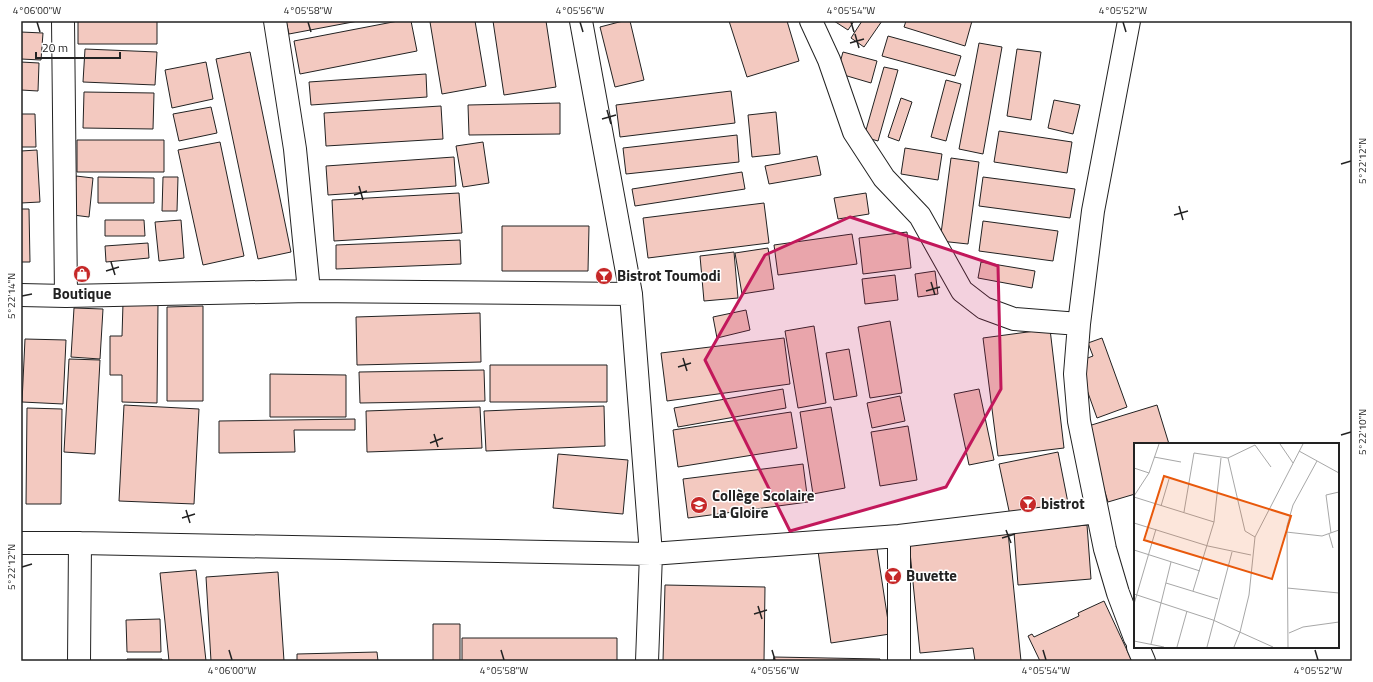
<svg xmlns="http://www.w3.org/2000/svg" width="1373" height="682" font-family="'Titillium Web',sans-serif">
	<rect width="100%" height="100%" fill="#fff"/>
	<path fill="#f3c9c0" stroke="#222" d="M78,21H157V44H78Z
		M286,21H358L289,34Z
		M398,21H411L417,51L300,74L294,41Z
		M435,21H475L486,86L442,94L430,22Z
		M493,21H546L556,87L504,95Z
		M623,21H630L644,80L615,87L600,27Z
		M729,21H787L799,61L747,77Z
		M834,21H854L848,30Z
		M862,21H882L864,47L851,38Z
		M906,21H972L965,46L904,27Z
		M21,32L43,33L41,60L21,59Z
		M888,36L961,56L955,76L882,56Z
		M979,43L1002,47L983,154L959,149Z
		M85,49L157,52L155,85L83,82Z
		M1017,49L1041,52L1031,120L1007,116Z
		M250,52L291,252L258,259L216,59Z
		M843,52L877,61L871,83L837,73Z
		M21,62L39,63L38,91L21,90Z
		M206,62L213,99L172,108L165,70Z
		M884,67L898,70L878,141L864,137Z
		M426,74L427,97L311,105L309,82Z
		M946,80L961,84L946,141L931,137Z
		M731,91L735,123L620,137L616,105Z
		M84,92L154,93L153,129L83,128Z
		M901,98L912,102L899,141L888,137Z
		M1054,100L1080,105L1073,134L1048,128Z
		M560,103V134L469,135L468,105Z
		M441,106L443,139L326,146L324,113Z
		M211,107L217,133L179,141L173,114Z
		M776,112L780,154L752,157L748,115Z
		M21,114H35L36,147H21Z
		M999,131L1072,142L1067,173L994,162Z
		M737,135L739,162L626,174L623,148Z
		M77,140H164V172H77Z
		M220,142L244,256L203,265L178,150Z
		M483,142L489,183L463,187L456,146Z
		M905,148L942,154L938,180L901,174Z
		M37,150L40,202L21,203V151Z
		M817,156L821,175L769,184L765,166Z
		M454,157L456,186L328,195L326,166Z
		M951,158L979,162L968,244L940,241Z
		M742,172L745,189L635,206L632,189Z
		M76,176L93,178L89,217L73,215Z
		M98,177L154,178V203H98Z
		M163,177H178L177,211H162Z
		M983,177L1075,189L1070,218L979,206Z
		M459,193L462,233L334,241L332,200Z
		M866,193L869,214L838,219L834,198Z
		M764,203L769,243L648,258L643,218Z
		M21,209H29L30,262H21Z
		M105,220H144L145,236H105Z
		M181,220L184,258L159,261L155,222Z
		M983,221L1058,231L1053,261L979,251Z
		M502,226H589L588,271H502Z
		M907,232L911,268L863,274L859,238Z
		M852,234L857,264L778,275L774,245Z
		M460,240L461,264L336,269V245Z
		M148,243L149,258L106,262L105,246Z
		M768,248L774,289L742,294L735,253Z
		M734,252L738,298L704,301L700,256Z
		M981,262L1035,271L1032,288L978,278Z
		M935,271L938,294L918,297L915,274Z
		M895,275L898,300L865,304L862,279Z
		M123,303H158L157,403L122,402V375H110V336H122Z
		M203,306V401H167V307Z
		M74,308L103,309L100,359L71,357Z
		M746,310L750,330L717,338L713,317Z
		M480,313L481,362L357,365L356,317Z
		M890,321L902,393L870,398L858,327Z
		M814,326L826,403L798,408L785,331Z
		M1050,329L1064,448L998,456L983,338Z
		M784,338L790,384L667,401L661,353Z
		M1102,338L1127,407L1097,418L1077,362L1093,356L1088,343Z
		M25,339L66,340L63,404L22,402Z
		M849,349L857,396L834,400L826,353Z
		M69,359L100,360L95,454L64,452Z
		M490,365H607V402H490Z
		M484,370L485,401L360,403L359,372Z
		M270,374L346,375V417H270Z
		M783,389L786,408L678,427L674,408Z
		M979,389L994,460L969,465L954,394Z
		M900,396L905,421L872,428L867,403Z
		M124,405L199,409L194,504L119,501Z
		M1157,405L1169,444H1135V494L1108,502L1085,427Z
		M604,406L605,446L486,451L484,411Z
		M480,407L482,448L367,452L366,411Z
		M831,407L845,488L813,494L800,412Z
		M27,408L62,409L61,504H26Z
		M791,412L797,448L678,467L673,430Z
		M355,419V430H294L295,452L219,453V421Z
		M908,426L917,480L880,486L871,432Z
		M1058,452L1069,508L1011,520L999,464Z
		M558,454L628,460L623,514L553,508Z
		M803,464L808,502L688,518L683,479Z
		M1087,525L1091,579L1018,585L1014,532Z
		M1008,532L1021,661H975L973,648L920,653L909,542Z
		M876,542L890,634L831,643L818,551Z
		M196,570L206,661H169L160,573Z
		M278,572L284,661H211L206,577Z
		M665,585L765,587L764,661H663Z
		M1104,601L1132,661H1040L1028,636L1032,634L1034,637L1079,616L1078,613Z
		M160,619L161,652H127L126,620Z
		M433,624H460V661H433Z
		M462,638H617V661H462Z
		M377,652L378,661H297V654Z
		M774,657L880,659V661H773Z
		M127,659H162V661H127Z"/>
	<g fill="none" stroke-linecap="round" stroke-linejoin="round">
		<g stroke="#222" stroke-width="24">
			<path id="minor" d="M63,21L66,296
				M275,21L295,149L309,291
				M581,21L631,294L651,554L647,661
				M811,21L829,60L854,132L884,178L920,216L962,291L984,308L1014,319L1079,324L1075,374L1079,421L1105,549L1118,593L1135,638
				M21,295L66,296L309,291L631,294
				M1079,324L1093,211L1129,21
				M899,536V661
				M21,543H80L651,554L899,536L1097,512
				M1138,647L1144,661
				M79,661L80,543"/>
		</g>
		<use href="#minor" stroke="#fff" stroke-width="22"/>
	</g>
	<path fill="#c2185b" fill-opacity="0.2" stroke="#c2185b" stroke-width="3" stroke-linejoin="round" d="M850,217L998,266L1001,389L946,487L790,531L705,360L765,255Z"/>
	<path fill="none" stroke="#222" stroke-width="1.5" d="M37,22L40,32M308,22L311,32M580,22L583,32M851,22L854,32M1123,22L1126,32M855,34L859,48M850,43L864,39M607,110L611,124M602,119L616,115M1341,164L1351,161M359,186L363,200M354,195L367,191M1179,206L1183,220M1174,215L1188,211M111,262L115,275M106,271L119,267M931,282L935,295M926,291L940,287M22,296L32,294M683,358L687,371M678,367L691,363M434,434L438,447M1341,435L1351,432M430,443L443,438M186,510L190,523M182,518L195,514M1006,530L1011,543M1002,538L1015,534M22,567L32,564M758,606L762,619M754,614L767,610M229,650L232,660M501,650L504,660M772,650L775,660M1043,650L1046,660M1315,650L1318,660"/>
	<defs>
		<g id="shop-disc" transform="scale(0.9)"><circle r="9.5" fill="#c62828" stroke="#fff"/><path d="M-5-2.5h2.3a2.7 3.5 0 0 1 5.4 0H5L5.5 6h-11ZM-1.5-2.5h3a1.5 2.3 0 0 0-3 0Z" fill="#fff"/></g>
		<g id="bar-disc" transform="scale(0.9)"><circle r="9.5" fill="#c62828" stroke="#fff"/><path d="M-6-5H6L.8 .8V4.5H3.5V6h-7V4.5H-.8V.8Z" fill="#fff"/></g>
		<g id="school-disc" transform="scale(0.9)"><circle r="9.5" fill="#c62828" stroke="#fff"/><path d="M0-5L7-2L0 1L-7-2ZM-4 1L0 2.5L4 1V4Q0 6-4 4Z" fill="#fff"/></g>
	</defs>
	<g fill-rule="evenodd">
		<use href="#shop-disc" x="82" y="274"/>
		<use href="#bar-disc" x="604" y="276"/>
		<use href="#bar-disc" x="1028" y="504"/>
		<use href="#school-disc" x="699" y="505"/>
		<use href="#bar-disc" x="893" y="576"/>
	</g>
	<g text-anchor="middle" stroke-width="3" stroke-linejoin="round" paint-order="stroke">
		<g font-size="15" font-weight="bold" fill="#222" stroke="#fff" text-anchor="start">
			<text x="617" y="281">Bistrot Toumodi</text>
			<text x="82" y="299" text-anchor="middle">Boutique</text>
			<text x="712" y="501">Collège Scolaire<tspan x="712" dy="17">La Gloire</tspan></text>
			<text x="1041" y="509">bistrot</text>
			<text x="906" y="581">Buvette</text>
		</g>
	</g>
	<g transform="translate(1134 443)">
		<rect width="205" height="205" fill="#fff"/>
		<path fill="none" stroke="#a7a7a7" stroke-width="1" d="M146,1L159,20M165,8L205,30M20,14L47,19M94,15L121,2L137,24M0,25L15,30M0,53L15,30L25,1M0,54L80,79M27,63L35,36M50,69L60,10L94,15L111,88L121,94L115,152L106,189L100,204M0,80L74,103L117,112M152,89L188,93L205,87M197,90L192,52L205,49M195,91L199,105M121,94L169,1M0,107L66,128M32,140L84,156M153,145L205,150M59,148L80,79L87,15M0,151L79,177L139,204M0,161L22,86M155,190L169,184L205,179M0,198L30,204M17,201L37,119M43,204L53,168M73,204L98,109M154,204L153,83L159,62L183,18"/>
		<path fill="#e8590c" fill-opacity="0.15" stroke="#e8590c" stroke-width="2" d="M30,33L157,73L138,136L10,97Z"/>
		<rect width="205" height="205" fill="none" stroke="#222" stroke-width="2"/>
	</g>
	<rect width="1373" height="682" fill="none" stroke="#ffffff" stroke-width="44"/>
	<path d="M36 52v6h84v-6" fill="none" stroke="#222222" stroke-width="2"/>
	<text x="42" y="52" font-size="12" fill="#222222" stroke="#ffffff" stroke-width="3" paint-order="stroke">20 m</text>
	<rect x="22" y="22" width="1329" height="638" fill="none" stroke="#222" stroke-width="1.5"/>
	<g font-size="10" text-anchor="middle" fill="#222">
		<text x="37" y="14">4°06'00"W</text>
		<text x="308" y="14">4°05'58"W</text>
		<text x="580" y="14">4°05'56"W</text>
		<text x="851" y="14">4°05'54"W</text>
		<text x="1123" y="14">4°05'52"W</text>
		<text transform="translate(1362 161) rotate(-90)" y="4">5°22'12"N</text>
		<text transform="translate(11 296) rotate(-90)" y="4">5°22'14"N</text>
		<text transform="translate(1362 432) rotate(-90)" y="4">5°22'10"N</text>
		<text transform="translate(11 567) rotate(-90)" y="4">5°22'12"N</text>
		<text x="232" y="674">4°06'00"W</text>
		<text x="504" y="674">4°05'58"W</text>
		<text x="775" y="674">4°05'56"W</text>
		<text x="1046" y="674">4°05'54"W</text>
		<text x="1318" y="674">4°05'52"W</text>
	</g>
</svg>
